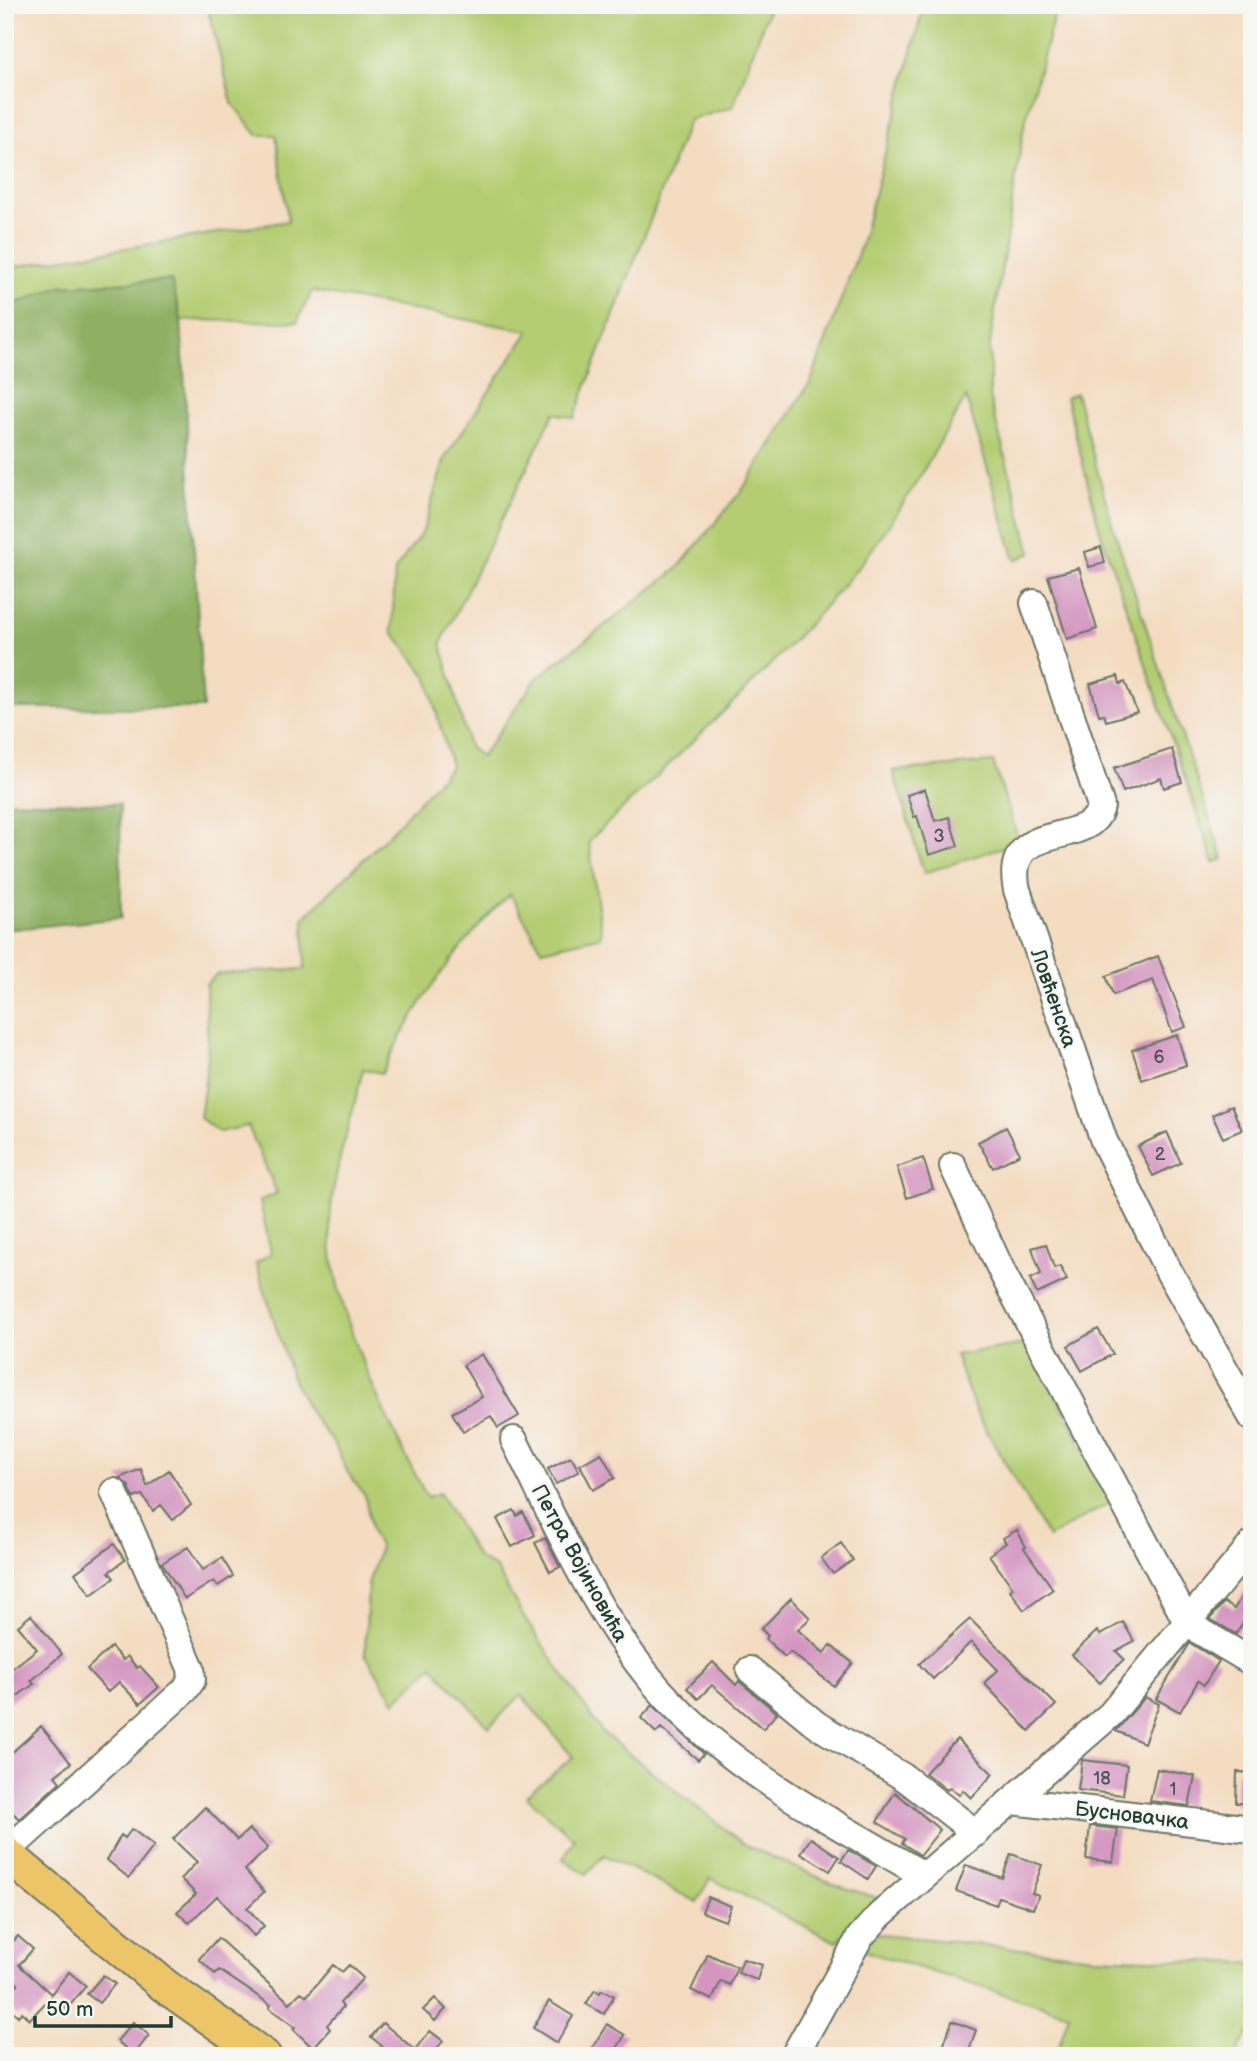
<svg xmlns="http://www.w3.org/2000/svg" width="1257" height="2061" font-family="'Balsamiq Sans',sans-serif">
	<rect width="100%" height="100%" fill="#f6f6f2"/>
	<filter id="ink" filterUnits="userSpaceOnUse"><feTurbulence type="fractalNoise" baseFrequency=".0143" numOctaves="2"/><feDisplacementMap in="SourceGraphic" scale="14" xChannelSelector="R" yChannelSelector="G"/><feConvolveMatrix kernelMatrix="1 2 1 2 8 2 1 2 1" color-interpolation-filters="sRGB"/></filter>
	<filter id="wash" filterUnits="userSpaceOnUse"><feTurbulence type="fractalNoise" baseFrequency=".00686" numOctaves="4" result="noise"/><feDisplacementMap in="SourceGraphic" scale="28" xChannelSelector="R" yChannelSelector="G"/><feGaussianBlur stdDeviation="1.57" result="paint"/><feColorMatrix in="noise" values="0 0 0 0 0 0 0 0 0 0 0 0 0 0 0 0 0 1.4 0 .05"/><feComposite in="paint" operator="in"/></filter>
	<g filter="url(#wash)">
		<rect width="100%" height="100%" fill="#f4dcc1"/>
		<path fill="#b4cd72" stroke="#6a8553" stroke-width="2" d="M207,5H770L733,107L689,120L574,418L554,413L441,643L469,747L481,757L537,678L677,569L743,489L811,381L861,245L924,5H1057L1024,126L990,343V400L1031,553L1015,560L966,397C928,463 891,531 841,588C763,678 674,759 589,841L602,936L542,950L510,894C456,946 414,1006 382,1073L363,1069C353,1117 330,1177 330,1226C330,1309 389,1425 427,1497L440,1493L478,1558L496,1568L523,1616L602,1732L745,1845L836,1885L878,1898L836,1942L710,1878L697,1902L604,1855L586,1874L563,1859L574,1839L526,1796L573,1757L521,1695L489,1727L432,1666L395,1702L365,1654L368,1584L380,1547L372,1534L365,1496L348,1473L336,1447L309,1411L291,1375L256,1263L271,1253L260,1201L277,1193L248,1126L219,1132L200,1118L208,1059L206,984L217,974L305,969L304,918L395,828L451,766L427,677L392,631L395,570L423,531L445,458L529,331L312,291L297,322L181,320L171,280L60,286L5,308V268L288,221L276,135H257L232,103Z
			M1076,393L1113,527L1223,859L1214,863L1100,531L1066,397Z
			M993,762L1017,835L1007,846L924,873L893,771Z
			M1030,1343L1111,1502L1048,1538L975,1410L955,1355Z
			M872,1933L1095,1957L1252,1963V2033L1249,2032L1235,2056L1108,2053L1106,2056H1056L1069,2014L861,1950Z"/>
		<path fill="#8fb064" stroke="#57764c" stroke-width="2" d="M171,280L181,320L203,708H5V308L59,286Z
			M5,801L120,804L121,918L5,930Z"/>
		<g id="blocks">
			<path fill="#d496c1" d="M1101,547L1105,563L1089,567L1085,552Z
				M1079,568L1097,629L1067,639L1048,576Z
				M1118,676L1120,684L1125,682L1137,712L1106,721L1104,714L1099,715L1090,684Z
				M1172,749L1182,782L1164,788L1161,778L1123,792L1114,768Z
				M925,789L935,821L949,817L958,846L929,855L917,816L914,817L907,795Z
				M1158,956L1186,1027L1172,1032L1153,980L1113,995L1106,976Z
				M1177,1035L1186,1065L1142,1080L1132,1050Z
				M1231,1106L1242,1130L1223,1138L1212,1115Z
				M1006,1127L1020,1154L993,1168L978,1142Z
				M1167,1132L1181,1163L1153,1176L1138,1146Z
				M923,1158L933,1189L907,1198L897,1167Z
				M1046,1244L1054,1268L1060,1266L1067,1280L1037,1294L1030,1279L1041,1274L1032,1248Z
				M1098,1329L1113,1354L1082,1371L1068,1346Z
				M482,1354L519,1416L498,1428L491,1416L463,1432L452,1413L482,1397L463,1365Z
				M601,1453L615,1478L593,1490L580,1465Z
				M571,1457L579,1471L556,1484L548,1469Z
				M141,1469L147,1486L169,1470L191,1505L173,1520L161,1505L153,1511L142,1495L134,1498L128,1485L119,1478Z
				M514,1510L517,1516L523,1512L535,1535L512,1547L497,1519Z
				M1017,1530L1026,1547L1024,1548L1053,1589L1024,1610L1010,1590L1013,1588L989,1555L1006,1543L1003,1538Z
				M545,1538L560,1567L550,1572L535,1543Z
				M841,1543L853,1560L833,1574L821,1558Z
				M114,1544L125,1560L109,1572L114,1578L91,1595L75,1573Z
				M188,1547L203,1570L222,1558L233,1576L218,1586L214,1581L185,1599L162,1563Z
				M1252,1579V1609L1236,1634L1210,1619L1224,1602L1234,1609Z
				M791,1598L810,1618L798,1630L824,1653L830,1645L853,1663L834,1686L794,1655L790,1652L785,1657L766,1639L768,1636L761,1629Z
				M31,1615L62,1654L31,1681L34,1684L5,1705V1674L37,1649L18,1626Z
				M970,1619L1056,1705L1029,1731L984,1683L998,1670L971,1642L933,1679L919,1664Z
				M1123,1622L1134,1641L1116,1651L1124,1659L1100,1683L1072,1655L1097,1631L1100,1635Z
				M1190,1643L1219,1661L1204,1685L1198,1681L1180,1712L1156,1699Z
				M111,1647L123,1660L127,1656L137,1668L140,1666L159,1687L140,1704L119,1682L108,1692L87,1669Z
				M713,1662L736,1685L739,1681L777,1713L763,1729L712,1685L698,1699L687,1688Z
				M1145,1697L1159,1704L1144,1743L1116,1731Z
				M653,1705L704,1754L698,1760L661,1728L656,1733L641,1718Z
				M41,1726L71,1763L55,1776L60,1782L19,1819L5,1805V1759Z
				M957,1739L993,1774L971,1798L963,1790L959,1795L950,1787L947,1790L925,1773Z
				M1082,1760L1127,1765L1123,1795L1078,1790Z
				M1157,1769L1195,1776L1189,1806L1150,1801Z
				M1237,1772L1252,1773V1803H1236Z
				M895,1792L940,1830L920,1855L902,1843L905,1839L877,1822Z
				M205,1807L237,1840L249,1829L268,1848L245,1870L264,1892L247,1908L264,1926L254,1936L217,1896L189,1923L177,1912L196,1894L181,1879L197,1862L173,1839Z
				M1090,1826L1118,1829L1113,1862L1086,1859Z
				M132,1829L154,1846L129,1878L107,1860L121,1835L125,1838Z
				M811,1838L839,1857L830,1871L801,1853Z
				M848,1850L876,1866L868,1879L841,1861Z
				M1011,1854L1042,1865L1032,1893L1039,1895L1033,1909L999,1897L996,1905L956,1891L966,1865L1002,1878Z
				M708,1897L731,1906L725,1921L702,1912Z
				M18,1936L33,1949L19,1965L51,1994L69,1972L86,1986L67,2009L51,1997L29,2020L22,2012L18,2016L5,2004V1997L18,1984L9,1975L5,1980V1950Z
				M218,1938L290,2003L301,1992L307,1996L333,1965L342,1972L349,1965L363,1978L340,2003L343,2007L327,2025L330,2029L313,2048L293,2029L295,2027L269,2008L271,2005L219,1970L215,1974L199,1959Z
				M708,1954L737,1967L730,1985L721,1981L712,2000L691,1990Z
				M743,1959L762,1965L757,1980L738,1973Z
				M103,1975L115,1984L99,2003L87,1994Z
				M595,1990L600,1993L602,1990L614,1996L604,2014L586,2004Z
				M435,1998L446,2009L435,2021L423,2010Z
				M549,2001L573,2016L557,2043L533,2028Z
				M952,2021L976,2030L967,2056H940Z
				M133,2022L149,2035L134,2055L117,2041Z
				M383,2023L415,2050L430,2031L443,2041L431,2056H394L371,2037Z
				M607,2024L625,2035L616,2050L614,2049L609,2056H587Z"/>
		</g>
	</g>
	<g filter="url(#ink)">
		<use href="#blocks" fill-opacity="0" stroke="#6a7565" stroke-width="2"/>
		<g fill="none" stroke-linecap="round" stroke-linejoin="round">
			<g stroke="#6a7565" stroke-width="30">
				<path id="minor" d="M1034,603L1101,806C1092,851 1001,816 1017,890L1104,1141L1168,1270L1252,1417
					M953,1166L1003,1274L1188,1624L1252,1662
					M514,1440C554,1519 591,1605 647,1675C718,1764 828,1819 925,1876
					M750,1670L817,1725L905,1778L976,1833
					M1012,1801L1252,1829
					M5,1853L185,1690L192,1680L191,1668L114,1492
					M794,2056L860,1937L880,1915L1111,1714L1252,1544"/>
			</g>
			<g stroke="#6a7565" stroke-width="37">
				<path id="major" d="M5,1853L165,1986L264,2056"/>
			</g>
			<use href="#minor" stroke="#fff" stroke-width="26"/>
			<use href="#major" stroke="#edc569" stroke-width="33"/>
		</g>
	</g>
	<g text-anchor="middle" stroke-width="5" stroke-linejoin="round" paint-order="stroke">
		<g font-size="18" fill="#4c5357">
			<text x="939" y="842">3</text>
			<text x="1159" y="1063">6</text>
			<text x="1160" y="1160">2</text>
			<text x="1102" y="1784">18</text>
			<text x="1173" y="1795">1</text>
		</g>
		<g font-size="21" fill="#1f3d34" stroke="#f6f6f2">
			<text transform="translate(1054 998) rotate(71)" y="7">Ловћенска</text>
			<text transform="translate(580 1563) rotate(61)" y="7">Петра Војиновића</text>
			<text transform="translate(1132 1815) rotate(7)" y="7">Бусновачка</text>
		</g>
	</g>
	<rect width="1257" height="2061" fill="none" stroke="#f6f6f2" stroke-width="28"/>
	<path d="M35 2016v10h136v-10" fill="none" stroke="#1f3d34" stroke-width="3.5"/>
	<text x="46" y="2016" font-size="21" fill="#1f3d34" stroke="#f6f6f2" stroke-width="5" paint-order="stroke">50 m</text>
</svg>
